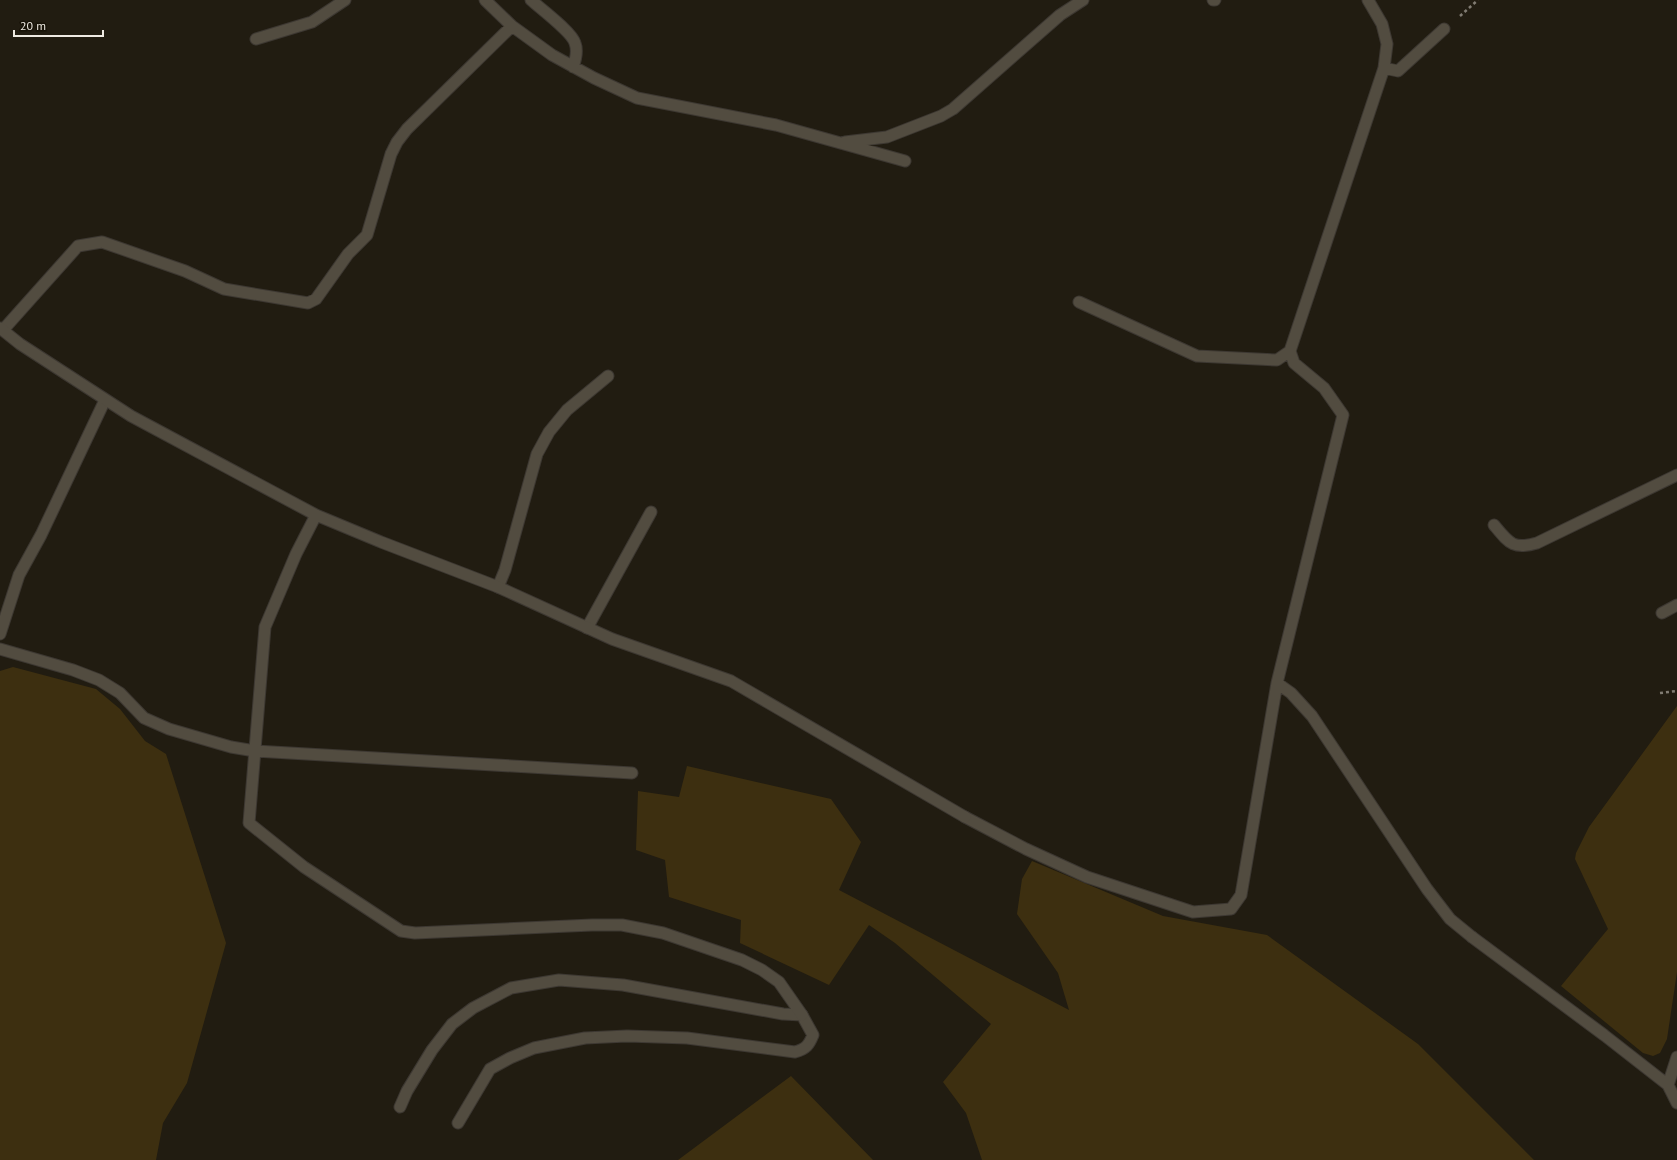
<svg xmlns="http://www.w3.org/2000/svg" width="1677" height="1160" font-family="'PT Sans',sans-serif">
	<rect width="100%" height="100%" fill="#211c11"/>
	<path fill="#3d2f10" d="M13,667L96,689L120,709L145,741L166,754L226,943L187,1083L163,1123L156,1160H0V671Z
		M1677,706V972L1667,1039L1660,1053L1653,1056L1643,1053L1561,986L1608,929L1575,859L1576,853L1589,827Z
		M687,766L831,799L861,842L839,890L1069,1010L1058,973L1017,914L1022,879L1032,861L1163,916L1267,935L1418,1044L1534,1160H982L966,1113L943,1082L991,1024L895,943L869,925L829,985L740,943L741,920L669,897L665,860L636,850L638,791L679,797Z
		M791,1076L873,1160H678Z"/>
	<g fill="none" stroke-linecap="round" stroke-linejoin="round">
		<g stroke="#3d3832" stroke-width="13">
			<path id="service" d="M485,0L512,26L552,55L594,78L637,98L776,125L905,161
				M531,0C540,8 572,32 575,43C578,51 576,59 573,67
				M1213,0H1215
				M256,39L312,22L345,0
				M1384,68L1398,71L1444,29
				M845,142L887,137L941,116L953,109L1060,15L1083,0
				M1079,302L1197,356L1277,360L1290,351
				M3,330L78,246L102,242L185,271L224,289L308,303L316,299L348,254L367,235L391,154L397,142L407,129L512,26
				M1494,525C1509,543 1513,550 1537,543L1677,475
				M498,587L505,570L537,454L549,432L567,410L608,376
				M1662,613L1677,605
				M587,628L651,512
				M0,634L19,575L41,535L105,400
				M1277,683L1291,693L1312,716L1427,889L1450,919L1472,937
				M965,817L1026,849L1087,877L1193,912L1231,909L1241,895L1277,683L1343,415L1324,388L1294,363L1290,351L1384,68L1387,44L1382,24L1368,0
				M400,1107L407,1091L432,1050L452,1024L473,1008L511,988L559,980L623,985L783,1014L802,1015L813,1035C809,1045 806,1049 795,1052L687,1038L627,1036L585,1038L534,1048L510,1058L490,1069L458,1123"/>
		</g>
		<g stroke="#3d3832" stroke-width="13">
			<path id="minor" d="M0,328L20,344L131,416L316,515L381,542L498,587L612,639L731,681L965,817
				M316,515L296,554L265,627L249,823L304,867L401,931L415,933L592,925H622L663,933L742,960L762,970L779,982L802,1015
				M0,649L73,670L99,680L120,693L144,718L169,729L231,747L255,751L632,773
				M1472,937L1604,1035L1668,1085L1677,1103
				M1668,1085L1677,1057"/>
		</g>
		<path stroke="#817c73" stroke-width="2.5" stroke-dasharray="3 3" stroke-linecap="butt" d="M1460,16L1478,0
			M1660,693L1677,691"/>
		<use href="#service" stroke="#524c40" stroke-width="11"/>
		<use href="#minor" stroke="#524c40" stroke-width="11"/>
	</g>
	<path d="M14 30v6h89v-6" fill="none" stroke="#eeeae2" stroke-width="2"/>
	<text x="20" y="30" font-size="12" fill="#eeeae2" stroke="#181308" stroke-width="3" paint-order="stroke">20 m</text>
</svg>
